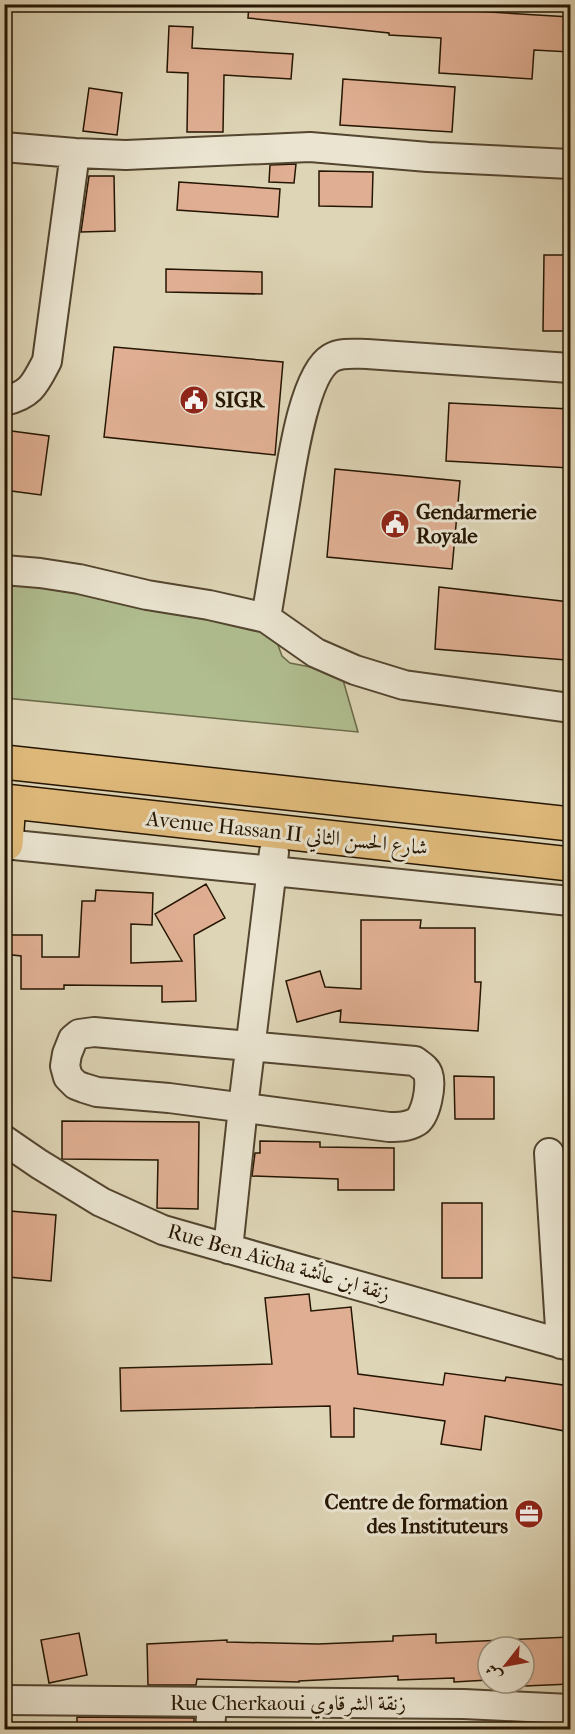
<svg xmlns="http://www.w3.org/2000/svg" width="575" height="1734" font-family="'IM FELL French Canon',Amiri,serif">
	<rect width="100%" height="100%" fill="#ded5b6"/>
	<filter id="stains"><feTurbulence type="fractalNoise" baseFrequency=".00333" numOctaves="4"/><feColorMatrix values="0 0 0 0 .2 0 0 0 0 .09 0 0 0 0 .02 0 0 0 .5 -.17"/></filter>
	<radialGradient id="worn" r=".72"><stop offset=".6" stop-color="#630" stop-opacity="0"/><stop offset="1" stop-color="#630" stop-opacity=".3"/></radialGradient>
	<path fill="#b0bd8f" stroke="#6a6948" stroke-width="1.5" d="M5,581L224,613L275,637L282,656L290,663L341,673L358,732L5,698Z"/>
	<path fill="#e0af93" stroke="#251502" stroke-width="1.5" d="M249,4H457V10L570,17V52L534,50L532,79L439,73L441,38L389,35V33L248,18Z
		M169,26L193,27L192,48L293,54L291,79L224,75L223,132H187L188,73L167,72Z
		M343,79L455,87L452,132L340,125Z
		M89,88L122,93L117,135L83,131Z
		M296,164L294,183L269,182L270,165Z
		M319,171L373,172L372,207L319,206Z
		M89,176H114L115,231L81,232Z
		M179,182L280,189L278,217L177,210Z
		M544,255H570V331H543Z
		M166,269L262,272V294L166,292Z
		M114,347L283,362L275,455L104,437Z
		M449,403L570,409V468L446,461Z
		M4,430L49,436L41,495L4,490Z
		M335,469L460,481L452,569L327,557Z
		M439,587L570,602L566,660L435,649Z
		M206,884L225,918L194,935L196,1001L162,1002V986L64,985V989H21V956L4,954V935H42V957H79L82,901H95L96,890L153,893L152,925L131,924V963L182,961L155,914Z
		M361,920H421L420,928H475V982H481L478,1031L340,1022L341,1010L297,1022L286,981L320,971L325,987L361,989Z
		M454,1076L494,1077V1119H455Z
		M62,1121L199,1122L198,1209L157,1208L158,1160L62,1159Z
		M260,1141L320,1142V1147L394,1148V1190H338V1179L252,1176L255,1153H260Z
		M442,1203H482V1278H442Z
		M10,1211L56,1215L51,1281L8,1277L9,1258L6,1257Z
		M309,1294L311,1311L351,1307L358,1374L443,1385L445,1373L505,1381L506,1377L570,1386V1432L485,1416L481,1450L441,1444L445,1421L354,1408V1437H331L330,1406L121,1411L120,1368L272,1364L265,1298Z
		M79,1633L87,1675L49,1683L41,1640Z
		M436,1634V1643L570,1637V1684L500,1687V1683H524V1647H488V1680L454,1682V1678L398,1680V1676L299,1681V1682L197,1679L196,1685H148L147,1644L227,1640V1642L318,1644L393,1641V1636Z
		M77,1717L194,1718V1730H77Z"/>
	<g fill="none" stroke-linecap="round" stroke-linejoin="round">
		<g stroke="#53452f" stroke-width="32">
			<path id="minor" d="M4,147L75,153L126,155L310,147L428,157L570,164
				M4,401C31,395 35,384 47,361L75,153
				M4,570L40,573L79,579L147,595L209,605L266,618C272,582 278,545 284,509C290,476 302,375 331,358C341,352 356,354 367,354L570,368
				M266,618L316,653L355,670L404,685L570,708
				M4,844L570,901
				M94,1032L415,1061C420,1065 426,1068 428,1074C432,1085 426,1117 416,1122C408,1127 398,1127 389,1127L169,1098L97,1092L84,1088L76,1085L68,1077L65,1066L67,1054L73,1039L79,1034Z
				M4,1140L39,1164L101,1202L163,1230L570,1346
				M549,1153L561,1344
				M228,1249L243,1107L274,852
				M4,1700L464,1704L570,1709
				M210,1730L212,1703"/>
		</g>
		<g stroke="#251502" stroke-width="36">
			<path id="major" d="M4,762L570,824
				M4,801L570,864
				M6,844L9,802"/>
		</g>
		<use href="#minor" stroke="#eae4d0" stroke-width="28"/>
		<use href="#major" stroke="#dfba7b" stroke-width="33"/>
	</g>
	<defs>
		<g id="civic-disc" transform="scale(1.5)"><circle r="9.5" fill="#8f2418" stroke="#eae4d0"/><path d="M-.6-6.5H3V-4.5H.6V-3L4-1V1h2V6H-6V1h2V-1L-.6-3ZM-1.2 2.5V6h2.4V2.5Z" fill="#fff"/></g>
		<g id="office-disc" transform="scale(1.5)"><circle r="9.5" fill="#8f2418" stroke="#eae4d0"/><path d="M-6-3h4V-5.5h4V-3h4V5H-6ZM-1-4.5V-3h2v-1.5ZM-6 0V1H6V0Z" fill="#fff"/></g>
	</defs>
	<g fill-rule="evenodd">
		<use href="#civic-disc" x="194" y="400"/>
		<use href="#civic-disc" x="395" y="524"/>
		<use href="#office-disc" x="529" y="1514"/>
	</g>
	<g text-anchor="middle" stroke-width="6" stroke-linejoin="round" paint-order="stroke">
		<g font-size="21" font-weight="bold" fill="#251502" stroke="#eae4d0" text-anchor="start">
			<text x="215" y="407">SIGR</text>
			<text x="416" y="519">Gendarmerie<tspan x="416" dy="24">Royale</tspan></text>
			<text x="508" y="1509" text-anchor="end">Centre de formation<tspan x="508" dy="24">des Instituteurs</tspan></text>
		</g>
		<g font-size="21" fill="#251502" stroke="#eae4d0">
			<text transform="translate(287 833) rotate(6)" y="7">Avenue Hassan II شارع الحسن الثاني</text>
			<text transform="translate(279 1262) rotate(16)" y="7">Rue Ben Aïcha زنقة ابن عائشة</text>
			<text x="288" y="1710">Rue Cherkaoui زنقة الشرقاوي</text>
		</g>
	</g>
	<rect width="575" height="1734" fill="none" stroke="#ded5b6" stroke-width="24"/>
	<rect x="6" y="6" width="563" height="1722" fill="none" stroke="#251502" stroke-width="3"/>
	<rect x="12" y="12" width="551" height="1710" fill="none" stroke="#251502" stroke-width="1.5"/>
	<g transform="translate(506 1665) rotate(239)"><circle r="28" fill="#eae4d0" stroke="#9b917e" stroke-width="1.5"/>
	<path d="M0-4.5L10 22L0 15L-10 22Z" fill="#8f2418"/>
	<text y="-9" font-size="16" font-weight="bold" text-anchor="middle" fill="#251502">ش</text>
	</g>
	<rect width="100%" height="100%" filter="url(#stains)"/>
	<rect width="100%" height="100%" fill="url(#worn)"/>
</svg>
